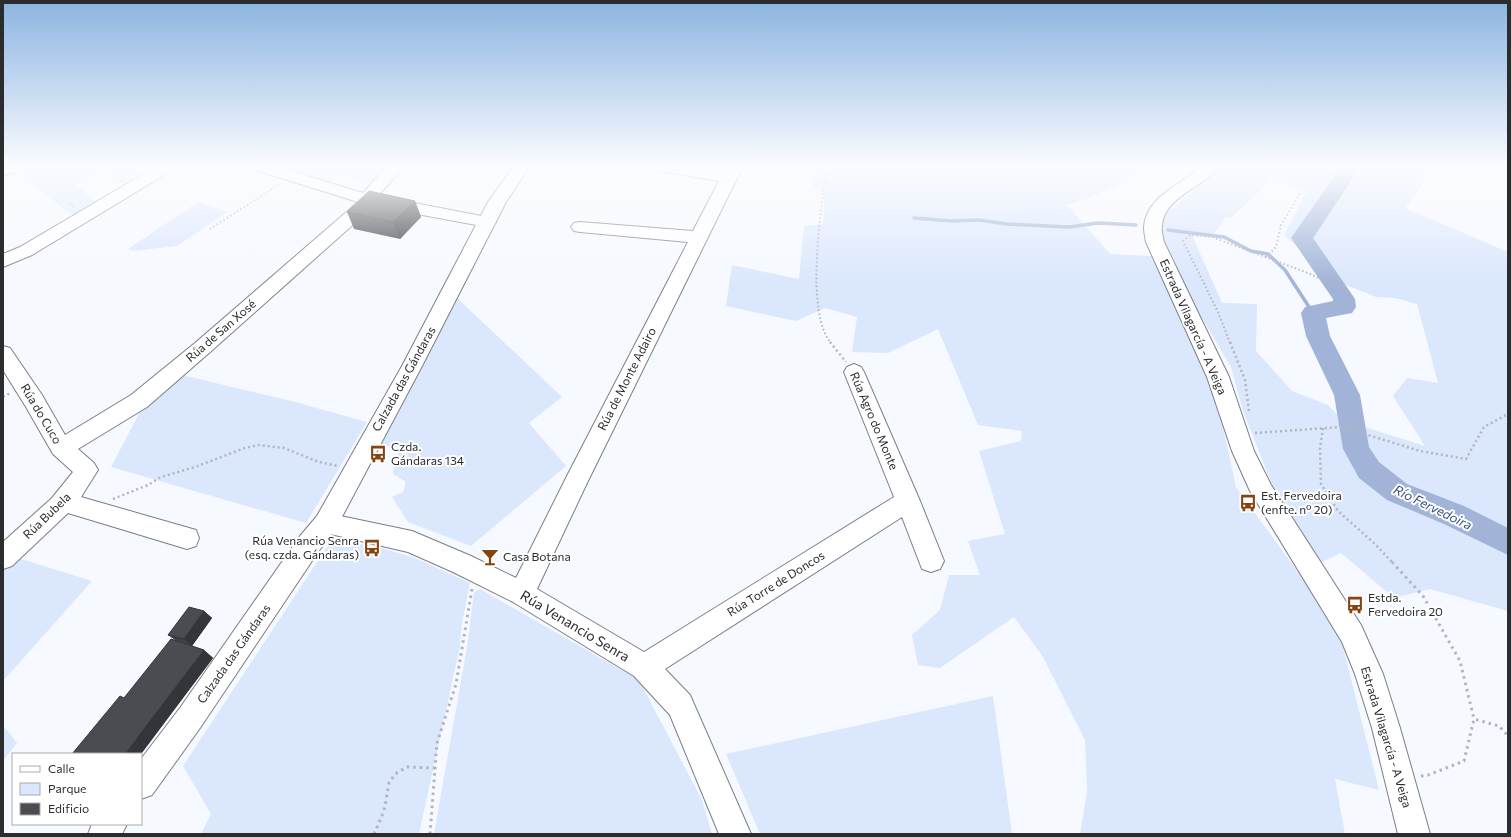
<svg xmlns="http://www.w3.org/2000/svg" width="1511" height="837" font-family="Commissioner,sans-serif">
	<rect width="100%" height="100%" fill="#f6f9ff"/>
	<path fill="#dbe7fd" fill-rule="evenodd" d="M29,166H129L139,173L121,184L102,172L76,185L98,204L75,217L42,192L19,170Z
		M275,166H386L371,183L340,176L330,182Z
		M816,166H1148L1129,180L1088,198L1067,205L1110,254L1153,256L1203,363L1223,427L1236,487L1334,622L1344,651L1379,790L1335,779L1345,834H1080L1087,792L1085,740L1043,657L1014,617L940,668L918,665L912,635L940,610L949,575H980L968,541L1005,534L979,451L1021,441L1022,431L978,425L938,329L888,353L852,352L857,317L825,308L796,321L726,306L732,265L799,279L804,226L823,224L825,196L813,187Z
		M1221,166H1428L1421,187L1405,208L1508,252V611L1430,589L1394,598L1341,553L1320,563L1275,492L1243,411L1231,367L1193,303L1161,233L1166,214ZM1271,180L1307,191L1284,235L1300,249L1321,260L1336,281L1376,297L1395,298L1417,304L1438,383L1407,378L1393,396L1425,446L1342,420L1328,405L1292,391L1256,351L1257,304L1222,303L1190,231L1214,234L1226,217L1231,218Z
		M1488,166H1508V180L1503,179Z
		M198,202L227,212L177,246L134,251L128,249Z
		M456,297L562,397L529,423L566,466L471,546L408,522L392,497L403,492L406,482L393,474L396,457L402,447L375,446Z
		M182,375L295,402L367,422L306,523L111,467L140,412Z
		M333,541L371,545L415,558L470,583L462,623L460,646L419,834H201L211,814L183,766L325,550Z
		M18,558L92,581L3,681V571Z
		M480,589L639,680L702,800L712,834H434L467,647L474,592Z
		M993,696L1012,834H760L726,754Z
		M3,725L17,743L3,761Z"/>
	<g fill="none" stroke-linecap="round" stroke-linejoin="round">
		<path stroke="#a1b4d7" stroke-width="3.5" d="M914,218L952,221L979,220L1007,224L1069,227L1098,223L1136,225
			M1168,230L1224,237L1251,251L1268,254L1285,270L1313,313"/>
		<path fill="#a1b4d7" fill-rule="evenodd" d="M1340,166H1359L1347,187L1313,238L1355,299L1356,307L1352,313L1326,318L1330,336L1360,395L1369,447L1379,462L1407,484L1464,506L1508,528V555L1444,524L1387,500L1359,478L1343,449L1334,395L1306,336L1301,313L1305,307L1333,301V299L1291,238L1327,187Z"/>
		<g stroke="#7b7e83" stroke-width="2">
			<path id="minor" d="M3,166H23L21,169L3,176Z
				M157,166H176L174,169L32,255L3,267V254L20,247Z
				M250,166H274L363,193L387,166H404L378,196L487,217L493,218L496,222L493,226L487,227L374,206L209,353L147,407L78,449L94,463L98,470L81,497L196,530L199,538L196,546L187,549L68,513L12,566L3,569V542L52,498L73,472L53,454L26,407L3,370V346L10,348L42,395L65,435L131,395L195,343L358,202L252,169Z
				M652,166H687L724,172L727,166H743L587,483L537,589L644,652L894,497L844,372L847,367L854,364L861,367L864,372L920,501L944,561L940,569L931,572L922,569L902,517L665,669L690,695L751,834H719L670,715L634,676L513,602L453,572L408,552L326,533L317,530L314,523L317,516L326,513L412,531L471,556L516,578L567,476L688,242L580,232L574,231L571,227L574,223L580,222L693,231L719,181L660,171L654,169Z"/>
		</g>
		<g stroke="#7b7e83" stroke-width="2">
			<path id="major" d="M514,166H530L506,202L422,366L335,530L318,552L200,728L152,795L141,799V759L180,708L300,536L317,516L402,366L488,202Z
				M1202,166H1219C1204,188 1164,196 1162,226C1161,231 1163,237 1164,242L1229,377L1254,451L1271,485L1361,625L1383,674L1400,728L1430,834H1398L1372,728L1355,674L1342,642L1250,491L1232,451L1207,377L1146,242C1145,237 1144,232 1144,227C1146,196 1183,184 1202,166Z
				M92,824H127L122,834H88Z"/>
		</g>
		<path stroke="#b3b5ba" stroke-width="2" stroke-dasharray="1.5 2.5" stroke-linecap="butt" d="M824,166L825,175C821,215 805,312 831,343
			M70,203L75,208
			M210,229L278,185
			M1266,257L1276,247L1281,225L1301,192
			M1230,343L1218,312L1183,241L1190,235L1212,237L1308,273L1350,292"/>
		<path stroke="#b3b5ba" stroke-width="2.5" stroke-dasharray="2 3" stroke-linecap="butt" d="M830,342L846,362
			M1230,342L1245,380L1249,411
			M3,397L10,393
			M1323,428L1320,448L1321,484L1338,511L1374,543L1393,563
			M1255,433L1342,427L1420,451L1466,459L1484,427L1508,414
			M113,499L148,485L161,477L195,467L245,448L258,445L284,448L319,462L338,466"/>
		<path stroke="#b3b5ba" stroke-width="3" stroke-dasharray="2.5 4" stroke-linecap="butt" d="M1392,562L1423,596L1460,661L1474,719
			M1421,776L1428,775L1464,761L1474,719L1499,726L1508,736
			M374,834L384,811L389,783L395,774L407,767L435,768
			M430,834L437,743L456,684L472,589"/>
		<use href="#minor" fill="#fff" fill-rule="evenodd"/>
		<use href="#major" fill="#fff" fill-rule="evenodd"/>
	</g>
	<path fill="#404146" d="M415,201L421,217L400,239L354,229L347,212Z
		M204,611L212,618L192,646L204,650L213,658L141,754L124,698L175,640L168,635Z"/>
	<path fill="#343539" d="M415,201L421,217L400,239L393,222Z
		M204,611L212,618L192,646L184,639Z
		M204,650L213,658L141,754H125Z"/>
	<path fill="#4a4c51" stroke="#343539" d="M369,191L415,201L393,222L347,212Z
		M189,607L204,611L184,639L168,635Z
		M171,639L204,650L125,754H72L120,696L124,698Z"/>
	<linearGradient id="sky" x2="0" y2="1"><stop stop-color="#8bb4e1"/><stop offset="0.59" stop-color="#fbfcff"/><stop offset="1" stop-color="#fbfcff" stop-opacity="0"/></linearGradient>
	<rect width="1511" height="283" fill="url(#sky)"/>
	<defs>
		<g id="bus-bare" transform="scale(1.38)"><path d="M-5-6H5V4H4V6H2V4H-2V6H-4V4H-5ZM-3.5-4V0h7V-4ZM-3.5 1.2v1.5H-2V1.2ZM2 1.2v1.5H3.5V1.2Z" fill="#85440e" stroke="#fff" stroke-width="2.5" paint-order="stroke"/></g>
		<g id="bar-bare" transform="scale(1.38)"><path d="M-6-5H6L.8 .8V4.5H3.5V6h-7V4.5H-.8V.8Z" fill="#85440e" stroke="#fff" stroke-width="2.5" paint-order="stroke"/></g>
	</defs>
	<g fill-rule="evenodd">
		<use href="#bus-bare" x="378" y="454"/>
		<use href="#bus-bare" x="1248" y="503"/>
		<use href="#bus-bare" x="372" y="548"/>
		<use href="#bar-bare" x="490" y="557"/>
		<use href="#bus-bare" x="1355" y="605"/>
	</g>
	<g text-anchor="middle" stroke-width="4" stroke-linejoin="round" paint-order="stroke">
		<g font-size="12" fill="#2b2c2e" stroke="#fff">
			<text transform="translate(1193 327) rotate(66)" y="4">Estrada Vilagarcía - A Veiga</text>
			<text transform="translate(221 331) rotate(-41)" y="4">Rúa de San Xosé</text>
			<text transform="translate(404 379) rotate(-61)" y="4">Calzada das Gándaras</text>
			<text transform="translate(627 379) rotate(-63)" y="4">Rúa de Monte Adairo</text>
			<text transform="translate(41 414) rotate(59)" y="4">Rúa do Cuco</text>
			<text transform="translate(874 421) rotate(67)" y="4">Rúa Agro do Monte</text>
			<text transform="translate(47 516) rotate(-44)" y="4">Rúa Bubela</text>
			<text transform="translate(776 584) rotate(-32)" y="4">Rúa Torre de Doncos</text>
			<text transform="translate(234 654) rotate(-55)" y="4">Calzada das Gándaras</text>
			<text transform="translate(1386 737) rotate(73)" y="4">Estrada Vilagarcía - A Veiga</text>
		</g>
		<g font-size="12" fill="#2b2c2e" stroke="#fff" text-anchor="start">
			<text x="391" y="451">Czda.<tspan x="391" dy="14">Gándaras 134</tspan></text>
			<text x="1261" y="500">Est. Fervedoira<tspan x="1261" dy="14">(enfte. nº 20)</tspan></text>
			<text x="359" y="545" text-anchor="end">Rúa Venancio Senra<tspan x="359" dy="14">(esq. czda. Gándaras)</tspan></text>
			<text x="503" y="561">Casa Botana</text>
			<text x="1368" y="602">Estda.<tspan x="1368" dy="14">Fervedoira 20</tspan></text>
		</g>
		<g font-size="13" font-style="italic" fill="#3a5182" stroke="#fff">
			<text transform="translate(1433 507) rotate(26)" y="5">Río Fervedoira</text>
		</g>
		<g font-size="14" fill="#2b2c2e" stroke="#fff">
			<text transform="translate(575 626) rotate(31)" y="5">Rúa Venancio Senra</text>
		</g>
	</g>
	<rect width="1511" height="837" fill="none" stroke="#2b2c2e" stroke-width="8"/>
	<rect x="12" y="753" width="130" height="72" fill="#ffffff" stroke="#aaabab"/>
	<rect x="20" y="766" width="20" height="6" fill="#ffffff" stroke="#aaabab"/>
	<text x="48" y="773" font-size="12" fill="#2b2c2e">Calle</text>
	<rect x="20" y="783" width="20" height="12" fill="#dbe7fd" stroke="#aaabab"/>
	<text x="48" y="793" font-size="12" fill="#2b2c2e">Parque</text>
	<rect x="20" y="803" width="20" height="12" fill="#4a4c51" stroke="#aaabab"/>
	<text x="48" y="813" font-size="12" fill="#2b2c2e">Edificio</text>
</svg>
